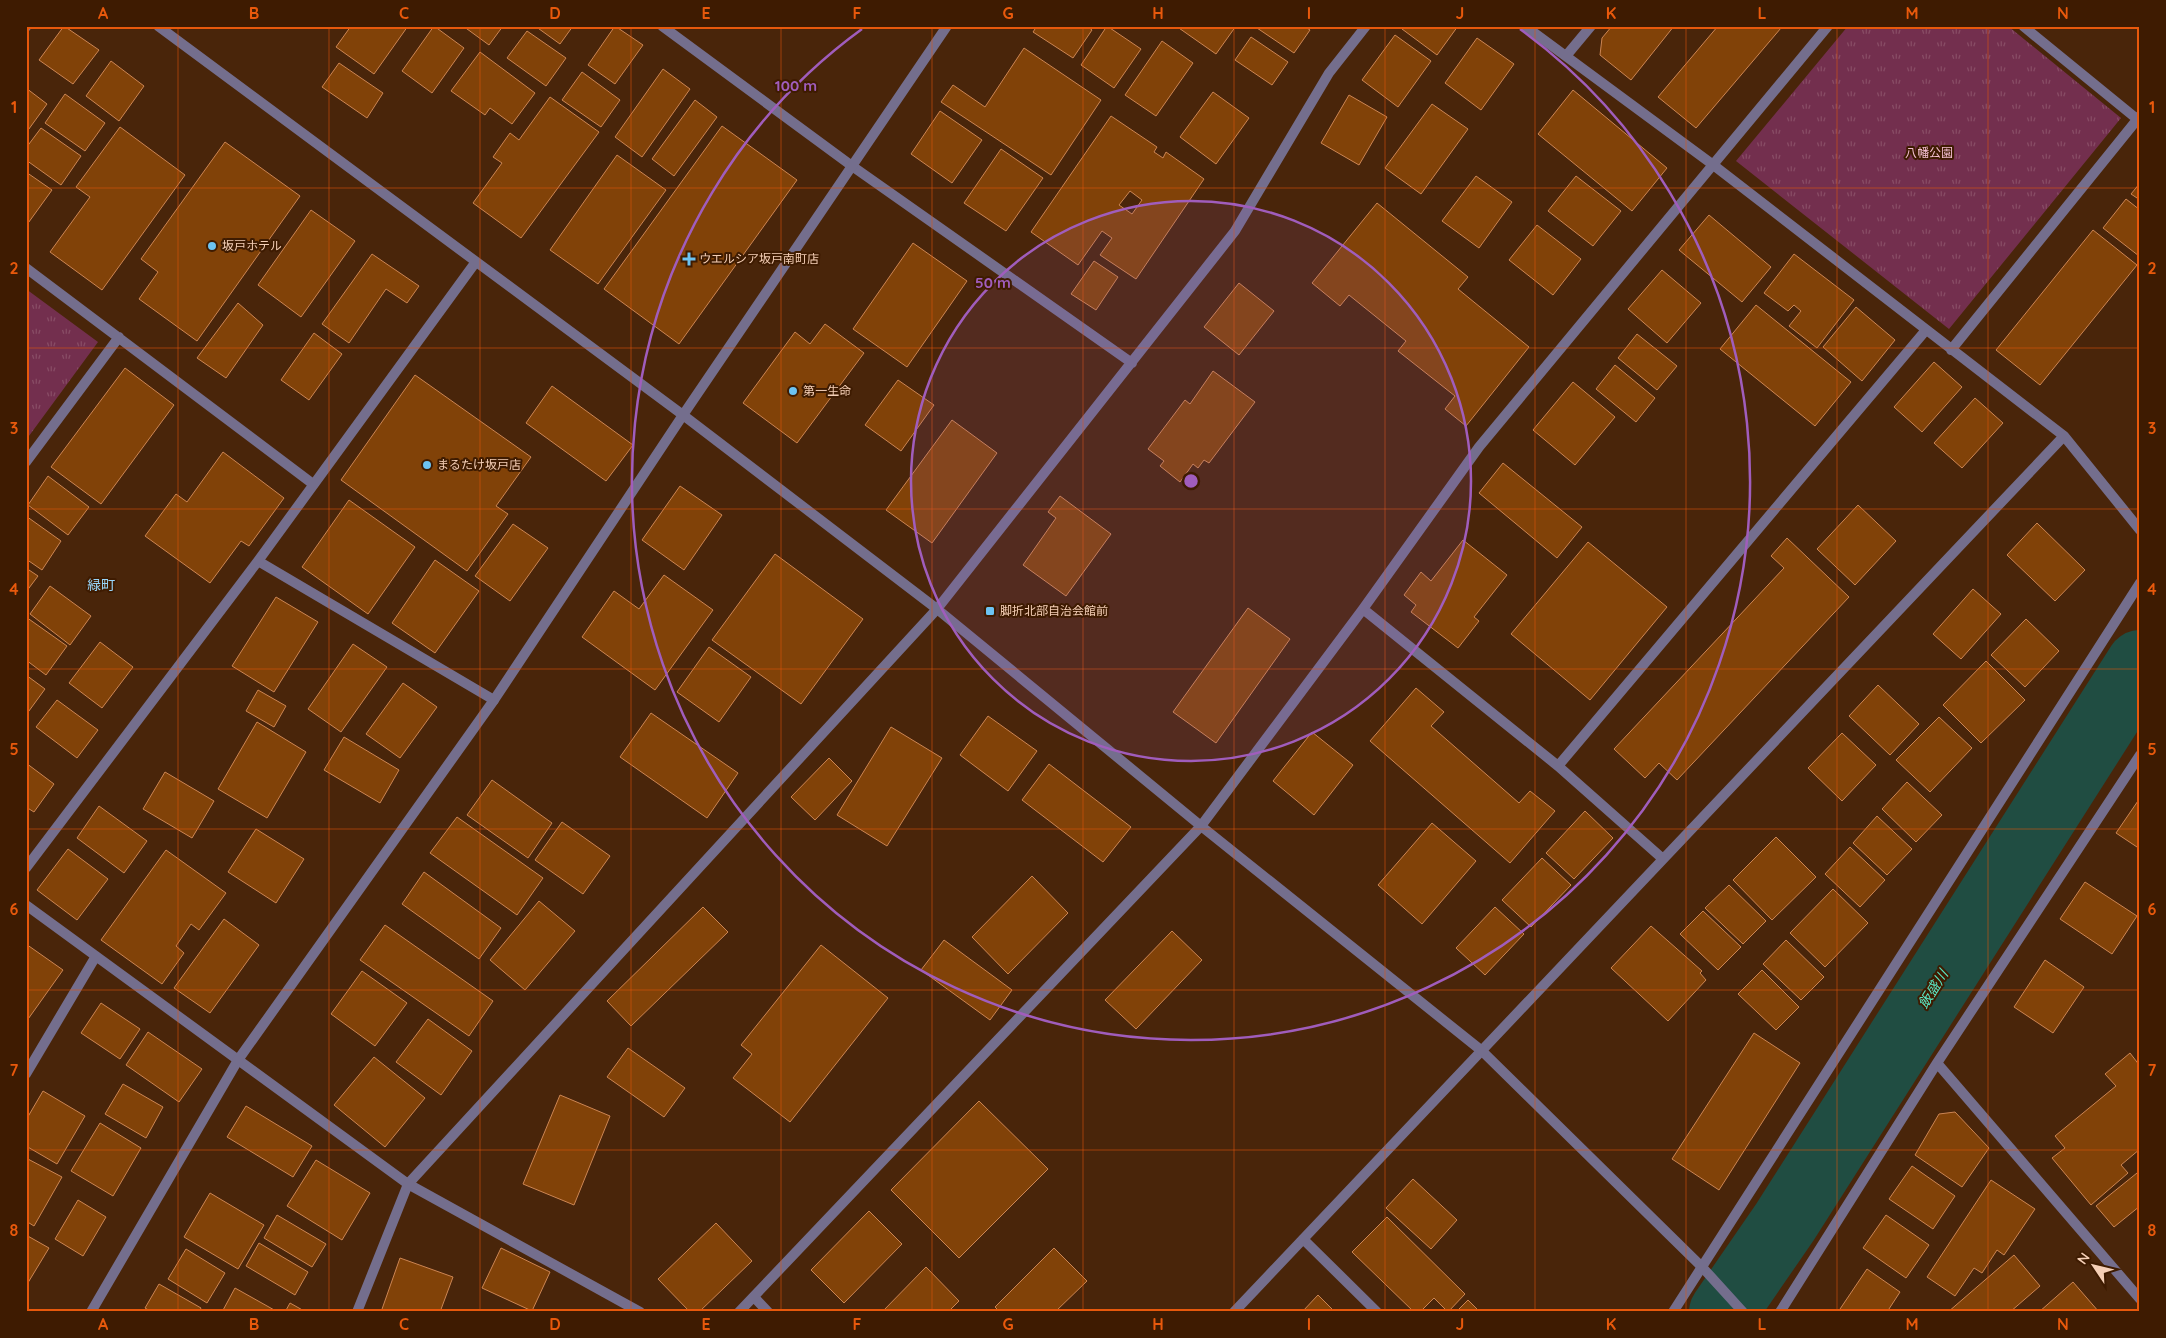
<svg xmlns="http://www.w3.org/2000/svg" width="2166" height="1338" font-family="Quicksand,'Noto Sans JP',sans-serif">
	<defs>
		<pattern id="park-tufts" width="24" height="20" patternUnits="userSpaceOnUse" patternTransform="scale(1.25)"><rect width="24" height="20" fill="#732f4e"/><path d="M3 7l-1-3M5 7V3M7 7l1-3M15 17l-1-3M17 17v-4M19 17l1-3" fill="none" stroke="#884c65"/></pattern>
	</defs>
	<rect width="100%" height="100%" fill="#49250a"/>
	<path fill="url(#park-tufts)" d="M1848,26H2008L2121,118L1949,329L1736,161Z
		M26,289L98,342L26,440Z"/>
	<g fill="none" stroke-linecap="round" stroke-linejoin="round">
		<path stroke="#204d42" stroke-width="68" d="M1723,1312L1785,1222L2140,664"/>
	</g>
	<path fill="#814208" stroke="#cc8553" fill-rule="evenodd" d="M64,26L99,50L73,84L39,60Z
		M351,26H408L374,74L336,47Z
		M434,26L464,48L432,93L402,71Z
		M463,26H503L489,45Z
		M535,26H573L560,44Z
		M615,26L643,45L615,84L588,65Z
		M1037,26H1087L1092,30L1073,58L1033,32Z
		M1107,26L1141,49L1114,88L1081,65Z
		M1176,26H1236L1216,54Z
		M1259,26H1304L1310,30L1294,53L1257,28Z
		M1403,26H1458L1437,55L1402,29Z
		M1612,26H1674L1631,80L1600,55L1602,38Z
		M1718,26L1781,28L1696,128L1658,97Z
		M527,31L566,58L546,86L507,58Z
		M1395,35L1431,61L1398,107L1362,80Z
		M1251,37L1288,62L1272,85L1235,60Z
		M1477,38L1514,64L1481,110L1445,83Z
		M1162,41L1193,63L1156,116L1125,95Z
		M1024,48L1101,100L1051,175L941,102L953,85L985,107Z
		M480,52L535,93L512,124L490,108L485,115L451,91Z
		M111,61L144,86L119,121L86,96Z
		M339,63L383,93L367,118L322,87Z
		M663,69L690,89L642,157L615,137Z
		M582,72L620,100L601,127L562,100Z
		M26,88L47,104L26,133Z
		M1573,90L1667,168L1632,211L1538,134Z
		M1213,92L1249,118L1216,164L1180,137Z
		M65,94L105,123L85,151L45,123Z
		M1349,95L1387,117L1359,165L1321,143Z
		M550,97L599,132L521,238L473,203L502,163L493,157L510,133L519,140Z
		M695,100L717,117L674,176L652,159Z
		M1432,104L1468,129L1421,194L1385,168Z
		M940,111L982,140L952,183L911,154Z
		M1111,116L1157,147L1154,152L1163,158L1166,152L1204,179L1136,279L1100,255L1112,238L1102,231L1078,265L1031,232ZM1130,191L1142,200L1132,214L1119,205Z
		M722,126L797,180L679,344L604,289Z
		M120,127L185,175L102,290L50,252L90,197L76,187Z
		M41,128L81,156L61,185L26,160V148Z
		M225,142L300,196L197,341L139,299L158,272L141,259Z
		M1001,149L1043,178L1006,231L964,203Z
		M617,155L666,190L598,284L550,250Z
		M26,172L52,190L26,226Z
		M1476,176L1512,202L1479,248L1442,221Z
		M1576,176L1621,211L1593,246L1548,211Z
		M2140,183V200L2131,194Z
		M2126,199L2140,210L2139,256L2103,228Z
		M1377,203L1468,277L1458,289L1529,347L1466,426L1445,409L1455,396L1398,351L1406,341L1349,295L1340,306L1312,283Z
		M311,210L355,241L301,317L258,285Z
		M1709,215L1771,267L1742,302L1679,250Z
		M1537,225L1581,259L1553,295L1509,260Z
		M2093,230L2137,265L2040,385L1996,350Z
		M913,243L967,281L907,367L853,329Z
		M372,254L419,286L407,303L386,289L349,343L322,324Z
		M1794,254L1854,300L1817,348L1789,326L1801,311L1794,305L1788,311L1764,293Z
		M1094,261L1118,277L1096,310L1071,294Z
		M1662,270L1701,303L1667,343L1628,309Z
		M1239,283L1274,311L1239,355L1204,327Z
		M238,303L263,325L226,378L197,358Z
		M1756,305L1851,382L1815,426L1720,349Z
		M1856,307L1895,340L1862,381L1823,347Z
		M825,324L864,353L797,443L743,403L795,332L810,344Z
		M314,333L342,354L309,400L281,380Z
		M1637,334L1677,366L1657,390L1618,358Z
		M1934,362L1962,387L1922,432L1894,407Z
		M1615,365L1655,398L1636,422L1596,389Z
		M125,368L174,405L101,504L51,467Z
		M1213,371L1255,402L1209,463L1204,460L1198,468L1193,464L1180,482L1160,466L1164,461L1148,449L1185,400L1190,404Z
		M415,375L531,457L496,506L508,514L467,571L341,480Z
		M898,380L934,405L901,451L865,425Z
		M1573,382L1615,417L1575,465L1533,430Z
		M552,386L633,445L606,481L526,423Z
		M1975,398L2003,423L1962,468L1934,443Z
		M952,420L997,453L932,543L886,510Z
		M223,452L284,498L249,546L241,541L210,583L145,536L176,494L187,502Z
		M1503,463L1582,527L1557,558L1479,493Z
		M48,476L89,507L68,535L28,505Z
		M680,486L722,515L684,570L642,540Z
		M1060,496L1111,534L1066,596L1023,565L1056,518L1048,512Z
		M349,500L415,547L368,614L302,567Z
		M1858,505L1896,541L1855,585L1817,549Z
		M26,516L61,541L42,570L26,559Z
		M2037,523L2085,570L2055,601L2007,555Z
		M513,524L548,548L510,601L475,576Z
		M1787,538L1849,597L1677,780L1659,763L1645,778L1614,749L1784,568L1771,556Z
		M1463,540L1507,575L1474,617L1479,621L1458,648L1411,612L1416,605L1404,595L1421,572L1431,581Z
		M1588,542L1667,607L1590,700L1511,634Z
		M775,554L863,619L801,704L712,640Z
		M435,560L479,591L435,653L392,623Z
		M26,568L38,576L26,592Z
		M664,575L713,610L655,690L582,637L614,591L639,609Z
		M50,586L91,616L70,645L30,614Z
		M1973,589L2001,614L1961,659L1933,634Z
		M276,597L318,622L274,692L232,666Z
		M1248,608L1290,639L1216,743L1173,712Z
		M26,617L67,646L46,675L26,660Z
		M2026,619L2059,651L2025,687L1991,655Z
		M100,642L133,667L102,708L69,683Z
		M353,644L387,667L341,732L308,709Z
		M709,647L751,677L719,722L677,692Z
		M1986,661L2025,700L1981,743L1943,705Z
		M26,675L45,689L26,715Z
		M403,683L437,707L400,758L366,734Z
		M1878,685L1919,724L1890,755L1849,716Z
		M1416,688L1444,712L1431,726L1519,803L1530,791L1555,811L1510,863L1370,741Z
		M258,690L286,706L274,727L246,711Z
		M57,700L98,730L77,758L36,727Z
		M651,713L738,773L707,818L620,757Z
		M988,716L1037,751L1008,791L960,755Z
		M1939,717L1972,748L1930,792L1896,760Z
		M257,722L306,752L267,818L218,789Z
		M891,727L942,758L887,846L837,815Z
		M1312,732L1353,765L1314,815L1273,781Z
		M1842,733L1876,765L1842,801L1808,768Z
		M344,737L399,770L380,803L324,770Z
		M829,758L852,781L815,820L791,797Z
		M26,763L54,784L34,812L26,807Z
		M1049,764L1131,827L1103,862L1022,800Z
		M165,772L214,801L192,838L143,809Z
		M492,780L552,823L528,858L467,815Z
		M1907,782L1942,815L1916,842L1882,809Z
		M2140,798V849L2116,833Z
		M99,806L147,841L124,873L77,838Z
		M1585,811L1613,838L1574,879L1546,853Z
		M1877,816L1912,849L1887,875L1853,843Z
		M457,817L543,878L517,915L430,853Z
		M562,822L610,856L583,894L535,860Z
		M1432,823L1476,861L1422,924L1378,885Z
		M256,829L304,859L276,903L228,872Z
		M1776,837L1816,877L1772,920L1733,880Z
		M1850,847L1885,880L1860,907L1825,874Z
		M68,849L108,879L77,920L37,890Z
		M166,850L226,893L199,930L191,924L176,946L184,953L162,984L101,940Z
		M1542,858L1571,885L1531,927L1502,900Z
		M424,872L501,928L479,959L402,904Z
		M1032,876L1068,913L1008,974L972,937Z
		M2085,882L2137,916L2112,954L2060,919Z
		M1729,885L1766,921L1743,944L1705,908Z
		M1833,889L1868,923L1825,967L1790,933Z
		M539,901L575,931L525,990L490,960Z
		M703,907L728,932L631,1026L607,1001Z
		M1495,907L1524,934L1485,975L1456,948Z
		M1703,911L1741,947L1718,970L1680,934Z
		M224,919L259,945L210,1013L174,988Z
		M385,925L493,1001L469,1036L360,960Z
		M1651,926L1702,971L1700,973L1706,980L1668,1021L1611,968Z
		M1172,931L1202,960L1136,1029L1105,1000Z
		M944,940L1012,990L990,1020L921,970Z
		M1786,940L1824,977L1801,1000L1763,964Z
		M26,944L63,970L26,1022Z
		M821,945L888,998L790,1122L733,1078L752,1054L741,1045Z
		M2045,960L2084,987L2053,1033L2014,1007Z
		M1762,970L1799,1007L1776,1030L1738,994Z
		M362,971L407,1003L375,1046L331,1014Z
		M101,1003L140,1029L120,1059L81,1033Z
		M428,1019L472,1051L441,1095L396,1062Z
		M148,1032L202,1069L179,1102L126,1065Z
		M1754,1033L1800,1063L1719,1190L1672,1159Z
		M628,1048L685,1088L664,1117L607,1077Z
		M2130,1053L2140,1066V1149L2121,1165L2128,1173L2091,1205L2052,1158L2065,1148L2055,1136L2116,1086L2105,1074Z
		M374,1057L425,1098L385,1147L334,1105Z
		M123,1084L163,1107L146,1138L105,1114Z
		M43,1091L85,1116L57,1164L26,1146V1120Z
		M560,1095L610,1116L574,1205L523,1184Z
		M979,1101L1048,1169L959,1258L891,1190Z
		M246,1106L312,1146L293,1177L227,1137Z
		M1955,1112L1989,1148L1962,1187L1915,1155L1939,1114Z
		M100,1123L141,1148L113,1196L71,1171Z
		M26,1158L62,1177L34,1226L26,1221Z
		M316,1160L370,1193L342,1240L287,1206Z
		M1912,1166L1955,1196L1933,1229L1889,1199Z
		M2137,1173L2140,1177V1206L2114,1227L2096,1206Z
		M1413,1179L1457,1220L1431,1249L1386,1208Z
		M1991,1180L2035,1209L2004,1255L1997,1250L1982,1273L1974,1268L1955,1296L1927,1277Z
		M210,1193L264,1225L238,1269L184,1237Z
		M78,1200L106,1217L83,1256L55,1239Z
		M869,1211L902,1244L844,1303L811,1270Z
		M277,1215L326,1244L312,1267L264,1238Z
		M1886,1215L1929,1245L1906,1278L1863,1248Z
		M1387,1217L1465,1294L1448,1312L1434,1298L1420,1312H1414L1352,1252Z
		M716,1223L752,1261L699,1312H690L658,1279Z
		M26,1235L49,1248L26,1286Z
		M259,1243L308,1272L295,1295L246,1266Z
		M501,1248L550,1272L532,1311L482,1288Z
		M1054,1248L1087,1281L1055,1312H1000L995,1307Z
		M186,1249L225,1273L207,1303L168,1279Z
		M2014,1255L2040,1286L2010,1312H1948Z
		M400,1258L453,1277L440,1312H381Z
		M926,1267L959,1301L948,1312H882Z
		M1867,1269L1900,1292L1887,1312H1838Z
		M2073,1282L2099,1312H2039Z
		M159,1284L201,1308L199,1312H152L145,1308Z
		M235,1288L276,1311V1312H222Z
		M1318,1295L1335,1312H1302Z
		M1468,1300L1480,1312H1456Z
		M290,1303L306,1312H285Z"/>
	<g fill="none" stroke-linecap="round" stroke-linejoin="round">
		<path stroke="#746e8d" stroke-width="10" d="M662,26L852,166L1132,363
			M1525,26L1712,164L2064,436L2140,530
			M2023,26L2137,119
			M1566,56L1591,26
			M26,268L313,484
			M1951,350L2140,116
			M26,462L119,337
			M258,561L494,700
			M1363,609L1558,766L1663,859
			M1558,766L1926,330
			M26,868L258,561L475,263
			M26,905L408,1184L640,1312
			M1937,1063L2140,1299
			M26,1074L96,956
			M1303,1239L1377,1312
			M754,1297L768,1312
			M357,1312L408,1184L937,609L1235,231L1329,73L1366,26
			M739,1312L1201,826L1363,609L1479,447L1828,26
			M1234,1312L2064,436
			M1673,1312L2140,583
			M1780,1312L1937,1063L2140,755"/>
		<path stroke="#746e8d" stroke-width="10" d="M158,26L683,415L937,609L1201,826L1482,1051L1702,1267L1743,1312
			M26,27V26
			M91,1312L238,1060L494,700L683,415L947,26"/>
	</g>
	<path fill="none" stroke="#e8590c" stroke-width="1" stroke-opacity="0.55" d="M178,26V1312M329,26V1312M480,26V1312M631,26V1312M781,26V1312M932,26V1312M1083,26V1312M1234,26V1312M1385,26V1312M1535,26V1312M1686,26V1312M1837,26V1312M1988,26V1312M26,188H2140M26,348H2140M26,509H2140M26,669H2140M26,829H2140M26,990H2140M26,1150H2140"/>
	<circle cx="1191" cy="481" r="280" fill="#a05dbc" fill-opacity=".12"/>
	<g fill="none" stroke="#a05dbc" stroke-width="2.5">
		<circle cx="1191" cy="481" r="280"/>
		<path d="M1520 29A559 559 0 1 1 862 29"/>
	</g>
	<g fill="#6cc3f2" stroke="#3e1b01" stroke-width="2">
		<circle cx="212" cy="246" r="5"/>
		<path d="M686.5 251.5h5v5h5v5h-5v5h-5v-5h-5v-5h5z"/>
		<circle cx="793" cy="391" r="5"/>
		<circle cx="427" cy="465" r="5"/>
		<rect x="985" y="606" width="10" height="10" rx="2.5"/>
	</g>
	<g text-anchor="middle" stroke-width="4" stroke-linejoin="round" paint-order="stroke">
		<g font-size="12" fill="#f4bfd3" stroke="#3e1b01">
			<text x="1929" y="157">八幡公園</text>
		</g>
		<g font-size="12" fill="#f5cfb6" stroke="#3e1b01" text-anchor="start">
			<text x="222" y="250">坂戸ホテル</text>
			<text x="699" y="263">ウエルシア坂戸南町店</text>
			<text x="803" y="395">第一生命</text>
			<text x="437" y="469">まるたけ坂戸店</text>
			<text x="1000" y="615">脚折北部自治会館前</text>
		</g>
		<g font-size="14" fill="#98d5f9" stroke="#3e1b01">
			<text x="101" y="590">緑町</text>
		</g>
		<g font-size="14" font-style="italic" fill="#59e8c6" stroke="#3e1b01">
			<text transform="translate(1933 989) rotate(-58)" y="5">飯盛川</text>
		</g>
	</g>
	<circle cx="1191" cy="481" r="8" fill="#a05dbc" stroke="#3e1b01" stroke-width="2.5"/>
	<g font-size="15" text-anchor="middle" font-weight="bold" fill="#a05dbc" stroke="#3e1b01" stroke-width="4" stroke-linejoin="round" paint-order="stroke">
		<text x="796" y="91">100 m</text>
		<text x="993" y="288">50 m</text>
	</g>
	<rect width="2166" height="1338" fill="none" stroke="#3e1b01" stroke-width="55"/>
	<g transform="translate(2094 1266) rotate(305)" stroke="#3e1b01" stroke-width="4" paint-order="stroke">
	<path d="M0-4L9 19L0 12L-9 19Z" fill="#f5cfb6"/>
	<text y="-8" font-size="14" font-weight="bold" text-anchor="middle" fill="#f5cfb6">N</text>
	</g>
	<rect x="28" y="28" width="2110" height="1282" fill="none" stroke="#e8590c" stroke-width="2"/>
	<g font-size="16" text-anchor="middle" font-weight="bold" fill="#e8590c">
		<text x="103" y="19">A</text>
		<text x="254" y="19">B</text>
		<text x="404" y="19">C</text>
		<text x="555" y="19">D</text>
		<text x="706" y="19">E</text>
		<text x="857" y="19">F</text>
		<text x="1008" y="19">G</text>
		<text x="1158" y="19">H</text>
		<text x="1309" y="19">I</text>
		<text x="1460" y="19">J</text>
		<text x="1611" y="19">K</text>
		<text x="1762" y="19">L</text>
		<text x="1912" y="19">M</text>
		<text x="2063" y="19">N</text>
		<text x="14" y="113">1</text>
		<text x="2152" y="113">1</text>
		<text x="14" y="274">2</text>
		<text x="2152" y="274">2</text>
		<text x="14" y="434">3</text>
		<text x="2152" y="434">3</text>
		<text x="14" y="595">4</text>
		<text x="2152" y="595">4</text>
		<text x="14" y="755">5</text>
		<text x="2152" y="755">5</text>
		<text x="14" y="915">6</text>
		<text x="2152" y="915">6</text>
		<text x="14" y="1076">7</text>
		<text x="2152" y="1076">7</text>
		<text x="14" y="1236">8</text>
		<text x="2152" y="1236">8</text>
		<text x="103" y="1330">A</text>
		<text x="254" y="1330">B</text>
		<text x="404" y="1330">C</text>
		<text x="555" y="1330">D</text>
		<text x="706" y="1330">E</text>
		<text x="857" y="1330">F</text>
		<text x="1008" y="1330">G</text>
		<text x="1158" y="1330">H</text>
		<text x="1309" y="1330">I</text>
		<text x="1460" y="1330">J</text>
		<text x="1611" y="1330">K</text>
		<text x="1762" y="1330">L</text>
		<text x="1912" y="1330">M</text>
		<text x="2063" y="1330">N</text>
	</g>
</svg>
